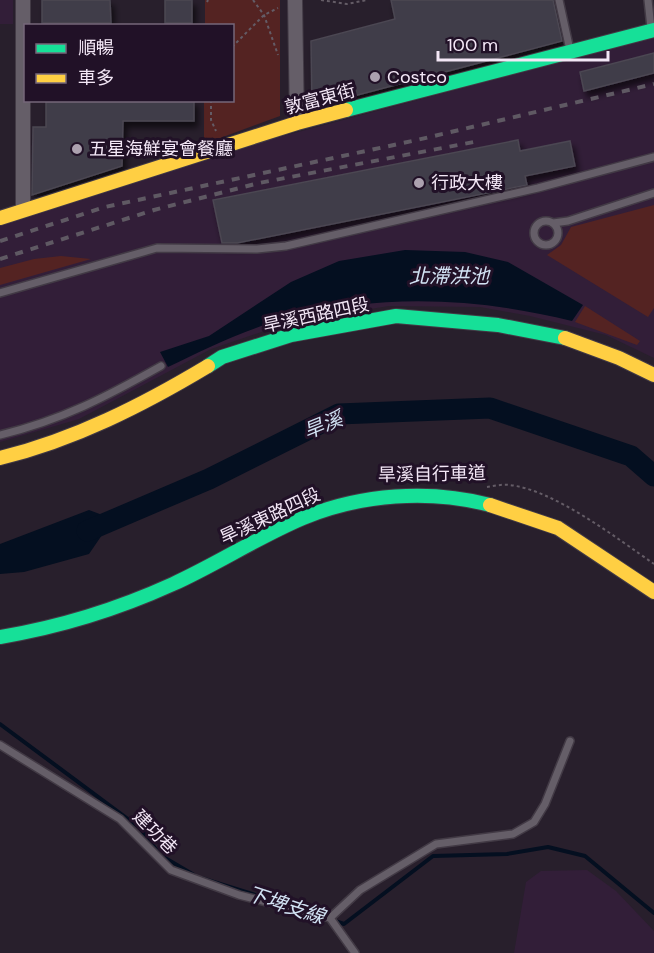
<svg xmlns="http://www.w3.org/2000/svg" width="654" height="953" font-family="'DM Sans','Noto Sans TC',sans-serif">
	<defs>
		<filter id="shadow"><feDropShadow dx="3.5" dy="6" stdDeviation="3" flood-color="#0009"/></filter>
	</defs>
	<rect width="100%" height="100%" fill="#281f2c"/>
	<path fill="#321e38" d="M0,0H13V24H0Z
		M654,37V358L606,335L530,316L480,307L389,306L294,321L211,349L79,419L0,442V225L204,157Z
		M587,870L616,891L654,931V953H514L526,882L541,871Z"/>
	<path fill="#542322" d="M205,0H280V116L204,144V101L232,100V26L205,25Z
		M654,205V308L648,317L547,255L561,245L571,227Z
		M61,256L91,259L0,285V268L34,259Z
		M585,306L640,341L637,345L575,322Z"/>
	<path fill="#040f20" d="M405,250L465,252L508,262L583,305L572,321C480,298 383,293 291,317C248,328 207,348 168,367L160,352L209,336L291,282L339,261Z
		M89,510L113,519L89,554L24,572L0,574V544Z"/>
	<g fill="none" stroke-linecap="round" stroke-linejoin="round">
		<path stroke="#040f20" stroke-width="4" d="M0,724L140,828L160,855L194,875
			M201,878L265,898
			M332,920L344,924L433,856L507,854L548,847L585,856L654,913"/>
		<path stroke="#040f20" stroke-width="21" d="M87,531L209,479L339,414L490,408L631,456L654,476"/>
	</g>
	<path fill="#413d49" stroke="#4b4752" stroke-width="1.5" filter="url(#shadow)" d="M42,0H110L111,23H42Z
		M165,0H192V23H165Z
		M391,0H553L562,41L312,107L311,41L395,19Z
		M654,53V73L584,91L580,72Z
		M46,100H194V121H123L122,166L32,195L33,127H46Z
		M518,140L520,151L570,141L575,166L525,176L527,185L237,243H222L213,200Z"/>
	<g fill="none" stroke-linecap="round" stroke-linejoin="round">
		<g stroke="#423a45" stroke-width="10">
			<path id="lane" d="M559,0L570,50
				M648,0L651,28
				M534 233a12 12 0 1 1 24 0a12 12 0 1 1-24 0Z
				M553,223L568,221L654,193
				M0,293L157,248L257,249L286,246L538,188L654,157
				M0,435C62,420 106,397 161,366
				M0,745L120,819L171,870L239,895L330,918L355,953
				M330,918L360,890L436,844L513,834L534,822L545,804L570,741"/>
		</g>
		<g stroke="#423a45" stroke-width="16">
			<path id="street" d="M295,0L297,123
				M23,210V0"/>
		</g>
		<g stroke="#423a45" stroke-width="16">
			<path id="fast" d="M346,110L654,30
				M208,366L222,357L291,335L396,316L498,325L565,338
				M0,637C60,627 118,609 173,584C217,564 258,537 303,518C361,494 429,489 490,505"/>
		</g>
		<g stroke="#423a45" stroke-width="16">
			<path id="slow" d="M0,218L297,123L346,110
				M565,338L619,358L654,375
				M0,458C74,440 143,405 208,366
				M490,505L558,528L654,592"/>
		</g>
		<path stroke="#645c66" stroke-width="2" stroke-dasharray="3 3" stroke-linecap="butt" d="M253,0L264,15L278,55
			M321,0L347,4L367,0
			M207,2L208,0
			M232,47L264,15L278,8
			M211,100V120L216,131
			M487,487C494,486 502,484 509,485C553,489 618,539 654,564"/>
		<use href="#lane" stroke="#655e68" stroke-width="7"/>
		<use href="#street" stroke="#655e68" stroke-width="14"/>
		<use href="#fast" stroke="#16e098" stroke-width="14"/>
		<use href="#slow" stroke="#ffcf43" stroke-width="14"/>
		<path stroke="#5f5963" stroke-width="4" stroke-dasharray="8 8" stroke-linecap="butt" d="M0,241L105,207L417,140L654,84
			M0,259L154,210L259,183L479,141"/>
	</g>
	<g fill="#aca1af" stroke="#211127" stroke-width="2">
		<circle cx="375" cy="77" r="6"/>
		<circle cx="77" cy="149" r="6"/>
		<circle cx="419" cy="183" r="6"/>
	</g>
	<g text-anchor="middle" stroke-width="6" stroke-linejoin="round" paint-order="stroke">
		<g font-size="18" fill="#f3e7f6" stroke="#211127" text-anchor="start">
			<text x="387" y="83">Costco</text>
			<text x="89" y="155">五星海鮮宴會餐廳</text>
			<text x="431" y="189">行政大樓</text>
		</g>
		<g font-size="18" fill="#f3e7f6" stroke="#211127">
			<text transform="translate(320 99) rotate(-15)" y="6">敦富東街</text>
			<text transform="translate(316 315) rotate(-12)" y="6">旱溪西路四段</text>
			<text transform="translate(432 474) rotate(-1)" y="6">旱溪自行車道</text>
			<text transform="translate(270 516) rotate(-25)" y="6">旱溪東路四段</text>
			<text transform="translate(155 832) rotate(45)" y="6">建功巷</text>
		</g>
		<g font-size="20" font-style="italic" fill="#d2e3f4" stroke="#211127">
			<text x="449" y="283">北滯洪池</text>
			<text transform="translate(323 425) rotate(-22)" y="7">旱溪</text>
			<text transform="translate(286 905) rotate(18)" y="7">下埤支線</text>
		</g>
	</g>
	<rect x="24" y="24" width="210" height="78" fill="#211127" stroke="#75677a" stroke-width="1.5"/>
	<rect x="36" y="44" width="30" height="9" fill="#16e098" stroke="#75677a" stroke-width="1.5"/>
	<text x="78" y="54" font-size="18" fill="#f3e7f6">順暢</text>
	<rect x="36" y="74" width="30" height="9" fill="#ffcf43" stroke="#75677a" stroke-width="1.5"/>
	<text x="78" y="84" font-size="18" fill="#f3e7f6">車多</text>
	<path d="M438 51v9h170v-9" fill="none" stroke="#f3e7f6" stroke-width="3"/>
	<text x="447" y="51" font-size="18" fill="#f3e7f6" stroke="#211127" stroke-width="4.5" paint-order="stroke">100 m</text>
</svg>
